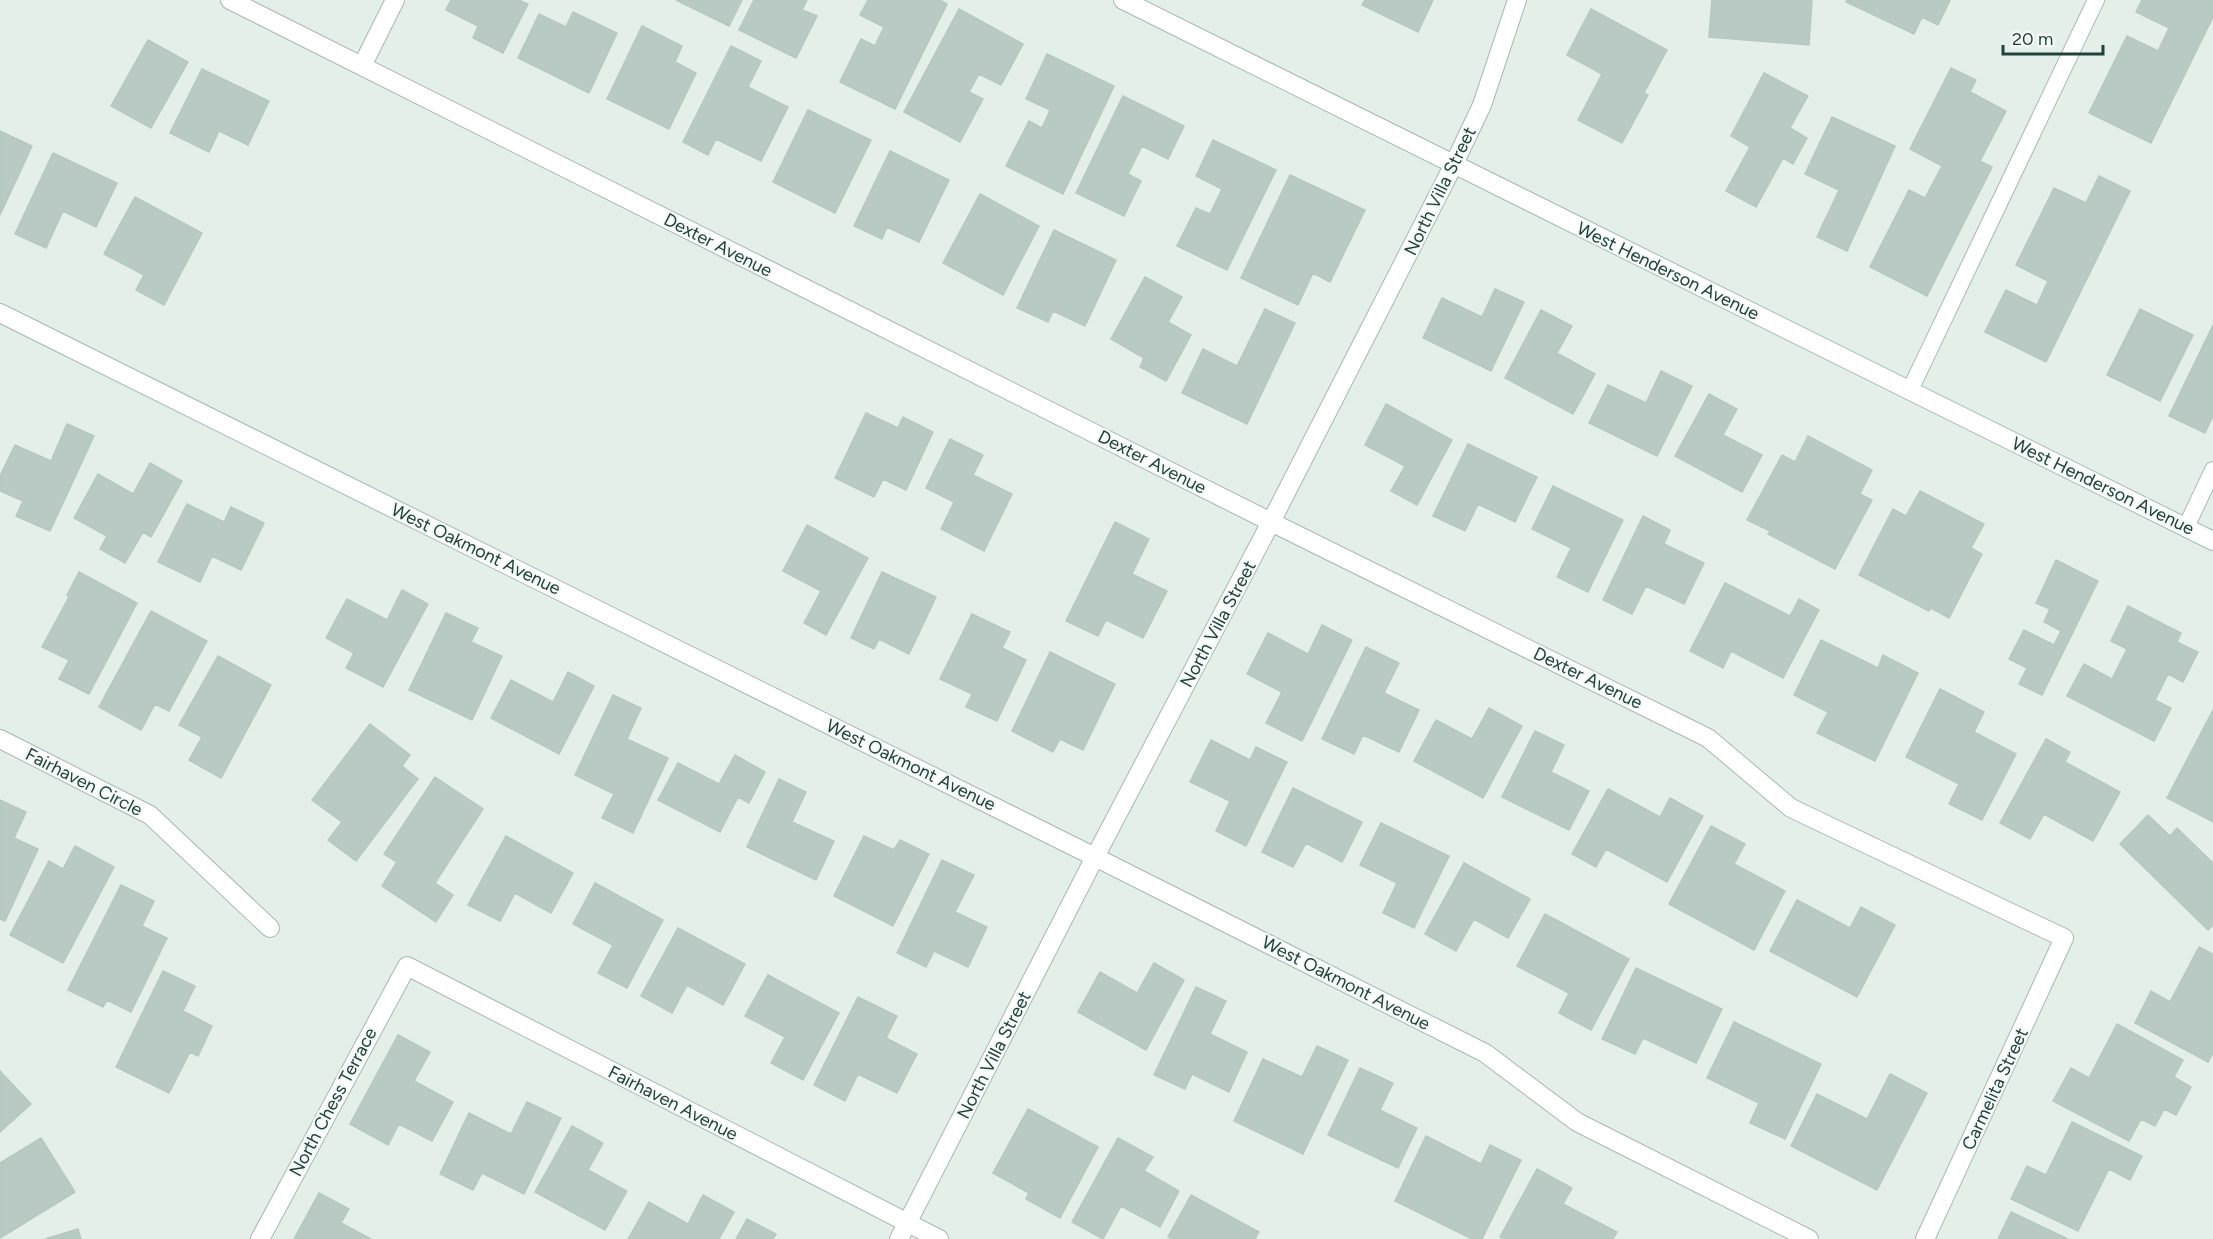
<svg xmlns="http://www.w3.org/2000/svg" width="2213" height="1239" font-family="Figtree,sans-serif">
	<rect width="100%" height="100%" fill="#e4efea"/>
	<path fill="#b8cac3" stroke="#b5c9c1" stroke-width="1.5" d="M451,0H519L528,4L503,53L473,38L478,26L446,10Z
		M676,0H742L729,26Z
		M754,0H807L802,10L817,16L796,58L739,30Z
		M868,0H940L947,4L895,109L840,82L861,39L875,46L884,27L860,15Z
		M1365,0H1433L1418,32L1362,5Z
		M1712,0H1812L1809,45L1709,37Z
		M1847,0H1950L1938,25L1922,17L1914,34L1846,2Z
		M2142,0H2213V17L2151,143L2089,113L2127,36L2158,51L2169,28L2136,12Z
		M959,9L1023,44L1001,85L979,74L969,92L983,99L960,142L904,112Z
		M1591,9L1667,50L1644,93L1648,95L1622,143L1578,120L1602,74L1567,55Z
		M573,12L617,33L589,93L518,58L539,14L566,27Z
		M642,26L682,46L675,62L696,73L669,129L607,99Z
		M148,40L188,62L151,128L111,106Z
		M731,46L761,61L748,87L788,107L761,161L716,139L708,155L683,142Z
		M1047,54L1114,86L1063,194L1006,166L1029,121L1042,128L1050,110L1026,99Z
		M1951,68L1976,80L1970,92L2006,111L1980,161L1992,167L1927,296L1870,267L1909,190L1925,198L1942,166L1910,149Z
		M202,69L269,101L248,145L219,131L209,152L170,133Z
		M1764,73L1808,96L1790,128L1807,138L1793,164L1783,158L1756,207L1726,191L1750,147L1731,136Z
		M1123,96L1184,126L1168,159L1142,146L1128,174L1141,181L1124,216L1076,193Z
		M808,110L871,140L835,213L773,182Z
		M1832,117L1895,146L1847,251L1817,237L1839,190L1805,174Z
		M0,131L32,146L0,215Z
		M1213,140L1276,170L1227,270L1177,246L1196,208L1210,214L1222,189L1196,176Z
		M890,151L949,180L919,242L887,227L882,239L854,226Z
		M53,153L117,183L96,227L63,211L46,248L15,234Z
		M1290,175L1365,210L1330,282L1313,273L1298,305L1241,278Z
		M2099,176L2130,191L2046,362L1985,332L2006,290L2037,305L2048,281L2016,265L2054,188L2086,203Z
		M980,194L1039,226L1003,295L943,263Z
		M135,197L202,233L164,305L136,290L144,275L104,254Z
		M1054,230L1116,260L1085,326L1053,311L1048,322L1017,308Z
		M1145,277L1182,297L1168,322L1191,335L1166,381L1140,367L1144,358L1111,339Z
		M1495,289L1524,302L1491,371L1423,338L1442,298L1482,317Z
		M1265,309L1295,323L1247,424L1182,393L1203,349L1237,366Z
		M2140,309L2193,335L2160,401L2107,375Z
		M1541,310L1572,326L1557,353L1595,374L1573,414L1505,378Z
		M2213,325V416L2205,433L2169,416Z
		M1661,371L1692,386L1657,456L1589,423L1608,385L1646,403Z
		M1709,394L1737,409L1723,435L1762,455L1742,492L1675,456Z
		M1386,404L1452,440L1417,505L1391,491L1405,466L1365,445Z
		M866,413L898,428L903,417L933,432L906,490L883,479L874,497L835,478Z
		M67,424L94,436L50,531L16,516L23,501L0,491V476L15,445L51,461Z
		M1808,436L1872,470L1860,494L1872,500L1835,569L1768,534L1770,531L1747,520L1782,455L1795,462Z
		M950,439L983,455L973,475L1012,494L984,551L941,529L954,502L926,488Z
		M1468,444L1537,477L1515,522L1478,504L1465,531L1433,516Z
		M150,463L182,481L151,537L143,532L125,563L100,549L107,536L74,518L98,474L133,494Z
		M1553,486L1623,520L1588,592L1557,577L1571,548L1532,529Z
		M1920,491L1984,524L1971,548L1982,554L1949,618L1931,608L1929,611L1859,575L1893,509L1906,516Z
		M187,504L224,522L231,507L264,523L241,570L212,556L200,582L158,562Z
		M1643,516L1670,530L1664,544L1704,563L1684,604L1646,586L1632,614L1603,600Z
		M1115,522L1149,539L1132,574L1167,591L1143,638L1106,620L1098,636L1066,621Z
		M807,525L868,558L826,635L804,623L821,591L783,571Z
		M2056,560L2098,581L2042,695L2019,684L2027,668L2009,659L2024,630L2054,645L2061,631L2044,622L2050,609L2036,603Z
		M79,572L137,603L89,694L59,679L69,660L42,647L69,597L67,595Z
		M882,572L936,597L909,654L879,639L874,649L851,638Z
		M1725,583L1790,616L1799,599L1819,610L1783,678L1731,651L1723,668L1690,651Z
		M402,590L428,604L383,687L346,668L354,653L326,638L347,599L387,620Z
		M2128,606L2181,633L2177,642L2198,652L2183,682L2168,674L2155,700L2171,708L2154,741L2067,696L2084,664L2112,679L2127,649L2111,641Z
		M151,611L207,641L169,711L155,704L141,730L99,707Z
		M446,613L478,628L471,642L502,656L472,720L409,690Z
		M972,614L1010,632L1002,648L1026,660L997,721L966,707L972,694L940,679Z
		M1322,625L1352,640L1302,741L1266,723L1282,692L1247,674L1268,633L1308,654Z
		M1821,640L1878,668L1883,655L1918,673L1875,761L1817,733L1828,712L1794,695Z
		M1366,647L1399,663L1384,693L1419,710L1399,752L1363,735L1354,754L1322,739Z
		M1050,652L1115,684L1083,750L1060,739L1053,752L1012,731Z
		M218,656L271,685L221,778L189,760L202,737L179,725Z
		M568,672L594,686L559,754L491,718L511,680L553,702Z
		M1940,689L1984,712L1974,732L2016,754L1982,820L1949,804L1959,784L1906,757Z
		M613,695L641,708L627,739L668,758L633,833L602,818L614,794L575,775Z
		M1489,708L1522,726L1483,798L1414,761L1436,720L1472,739Z
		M2213,710V822L2167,798Z
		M370,724L410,755L402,766L418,779L356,861L328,840L342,822L312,800Z
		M1535,731L1564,745L1551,772L1589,791L1569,830L1502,797Z
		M2046,739L2070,752L2065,762L2120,792L2093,841L2044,814L2030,839L2000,823Z
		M1211,740L1250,760L1256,747L1287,762L1246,846L1216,831L1230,801L1190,782Z
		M735,755L765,772L749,803L738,797L720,832L658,800L678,763L719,784Z
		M435,777L483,809L435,883L453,895L436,922L382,886L397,862L384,854Z
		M779,779L806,792L792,822L834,841L816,880L747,847Z
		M1293,788L1362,822L1342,862L1306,843L1293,867L1262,852Z
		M1608,789L1660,817L1670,798L1703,816L1667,882L1606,849L1596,867L1572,854Z
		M0,800L26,812L14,838L38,849L5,921L0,919Z
		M2148,815L2170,836L2177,828L2213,863V925L2208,930L2120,844Z
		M1381,823L1449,856L1414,928L1383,913L1397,883L1360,865Z
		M1711,826L1745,844L1734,864L1785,891L1754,950L1669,904Z
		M506,836L573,873L551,913L515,893L500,921L468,905Z
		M864,836L894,850L900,840L929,854L893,926L834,896Z
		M75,846L114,867L63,963L10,935L49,861L63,869Z
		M942,860L974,875L955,912L987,927L968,967L934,951L926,967L897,953Z
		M1464,863L1530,899L1508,938L1474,919L1456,951L1425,934Z
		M595,883L663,920L627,988L598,973L613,945L573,924Z
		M121,885L154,901L142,926L167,938L131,1012L107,1000L103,1007L68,990Z
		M1797,900L1850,928L1861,907L1895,925L1857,997L1770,951Z
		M1545,914L1629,959L1591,1030L1559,1013L1569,993L1517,966Z
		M678,928L745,964L723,1005L687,985L672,1013L641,996Z
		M2199,947L2213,954V1053L2208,1062L2135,1023L2151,991L2170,1002Z
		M1154,963L1184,980L1146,1050L1078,1012L1100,972L1137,993Z
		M1636,968L1722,1009L1696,1063L1643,1038L1635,1054L1602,1039Z
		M163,971L195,986L183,1011L212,1026L198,1056L190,1052L169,1093L116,1067Z
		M768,975L839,1013L803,1080L771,1063L785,1037L745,1016Z
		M1196,987L1226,1001L1210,1034L1247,1052L1229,1092L1192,1074L1185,1089L1154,1075Z
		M858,997L897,1016L886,1038L917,1054L897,1093L858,1074L845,1101L814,1085Z
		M1734,1022L1821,1064L1785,1139L1750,1123L1759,1103L1707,1078Z
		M2117,1024L2183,1060L2174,1077L2191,1087L2176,1115L2164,1109L2155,1126L2141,1119L2129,1141L2053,1101L2071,1068L2089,1078Z
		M398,1035L430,1052L414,1081L453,1102L432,1141L399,1124L388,1145L350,1124Z
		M1317,1046L1348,1060L1303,1154L1234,1121L1263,1059L1302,1077Z
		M1360,1068L1393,1083L1380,1110L1417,1128L1398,1168L1328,1135Z
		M0,1071L31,1104L0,1132Z
		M1890,1074L1927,1093L1877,1190L1791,1146L1817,1094L1867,1119Z
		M527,1102L561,1118L524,1194L482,1173L473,1190L440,1174L469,1113L511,1134Z
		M1028,1109L1098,1147L1060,1218L1026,1199L1029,1193L993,1173Z
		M2072,1122L2142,1156L2130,1180L2109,1169L2078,1231L2011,1199L2027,1166L2046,1175Z
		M572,1126L603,1143L588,1170L627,1191L605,1230L535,1192Z
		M1426,1136L1481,1164L1490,1145L1521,1160L1482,1239H1472L1395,1201Z
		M41,1138L75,1192L0,1238V1163Z
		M1118,1138L1153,1157L1144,1171L1179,1191L1160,1227L1121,1206L1103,1239L1072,1222Z
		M1537,1169L1572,1188L1563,1204L1617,1232L1613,1239H1504L1500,1237Z
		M319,1193L349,1209L341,1223L371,1239H294Z
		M703,1195L734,1212L719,1239H628L649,1202L688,1224Z
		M1191,1195L1259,1232L1255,1239H1172L1168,1237Z
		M2011,1212L2068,1239H1998Z
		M747,1219L776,1234L773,1239H736Z
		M78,1229L81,1239H45Z"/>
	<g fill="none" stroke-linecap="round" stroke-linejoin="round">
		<g stroke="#a6b8b2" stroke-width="18">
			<path id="service" d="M1910,390L2096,0
				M2186,527L2213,470"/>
		</g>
		<g stroke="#a6b8b2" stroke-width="20">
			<path id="minor" d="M230,0L1271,522L1708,738L1791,808L2064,938L1925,1239
				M362,66L395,0
				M1454,164L1482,105L1517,0
				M0,313L1095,857L1485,1053L1577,1122L1809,1239
				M0,739L150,815L270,928
				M260,1239L407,966L939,1239"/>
		</g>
		<g stroke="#a6b8b2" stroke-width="20">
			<path id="tertiary" d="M899,1239L1095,857L1271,522L1454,164"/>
		</g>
		<g stroke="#a1bbb2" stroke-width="20">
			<path id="secondary" d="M1123,0L2213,541"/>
		</g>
		<use href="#service" stroke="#fff" stroke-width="16"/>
		<use href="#minor" stroke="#fff" stroke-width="18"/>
		<use href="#tertiary" stroke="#fff" stroke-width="18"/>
		<use href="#secondary" stroke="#fff" stroke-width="18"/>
	</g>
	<g text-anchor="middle" stroke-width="4.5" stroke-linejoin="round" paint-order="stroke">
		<g font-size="18" fill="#21423a" stroke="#f5faf8">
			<text transform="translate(1440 191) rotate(-64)" y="6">North Villa Street</text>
			<text transform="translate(718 245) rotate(27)" y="6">Dexter Avenue</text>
			<text transform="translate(1668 271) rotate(26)" y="6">West Henderson Avenue</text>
			<text transform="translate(1152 462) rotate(27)" y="6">Dexter Avenue</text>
			<text transform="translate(2103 486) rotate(26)" y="6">West Henderson Avenue</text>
			<text transform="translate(476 549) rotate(26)" y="6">West Oakmont Avenue</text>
			<text transform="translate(1218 624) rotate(-62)" y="6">North Villa Street</text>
			<text transform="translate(1588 678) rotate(26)" y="6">Dexter Avenue</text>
			<text transform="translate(911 765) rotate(26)" y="6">West Oakmont Avenue</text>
			<text transform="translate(84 782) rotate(27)" y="6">Fairhaven Circle</text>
			<text transform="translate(1346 983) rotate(27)" y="6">West Oakmont Avenue</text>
			<text transform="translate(994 1055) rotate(-63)" y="6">North Villa Street</text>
			<text transform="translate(1995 1089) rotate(-65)" y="6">Carmelita Street</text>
			<text transform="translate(333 1102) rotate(-62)" y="6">North Chess Terrace</text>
			<text transform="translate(673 1103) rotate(27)" y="6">Fairhaven Avenue</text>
		</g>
	</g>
	<path d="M2003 45v9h100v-9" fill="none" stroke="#21423a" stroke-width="3"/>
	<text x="2012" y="45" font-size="18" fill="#21423a" stroke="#f5faf8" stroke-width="4.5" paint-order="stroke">20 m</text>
</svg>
